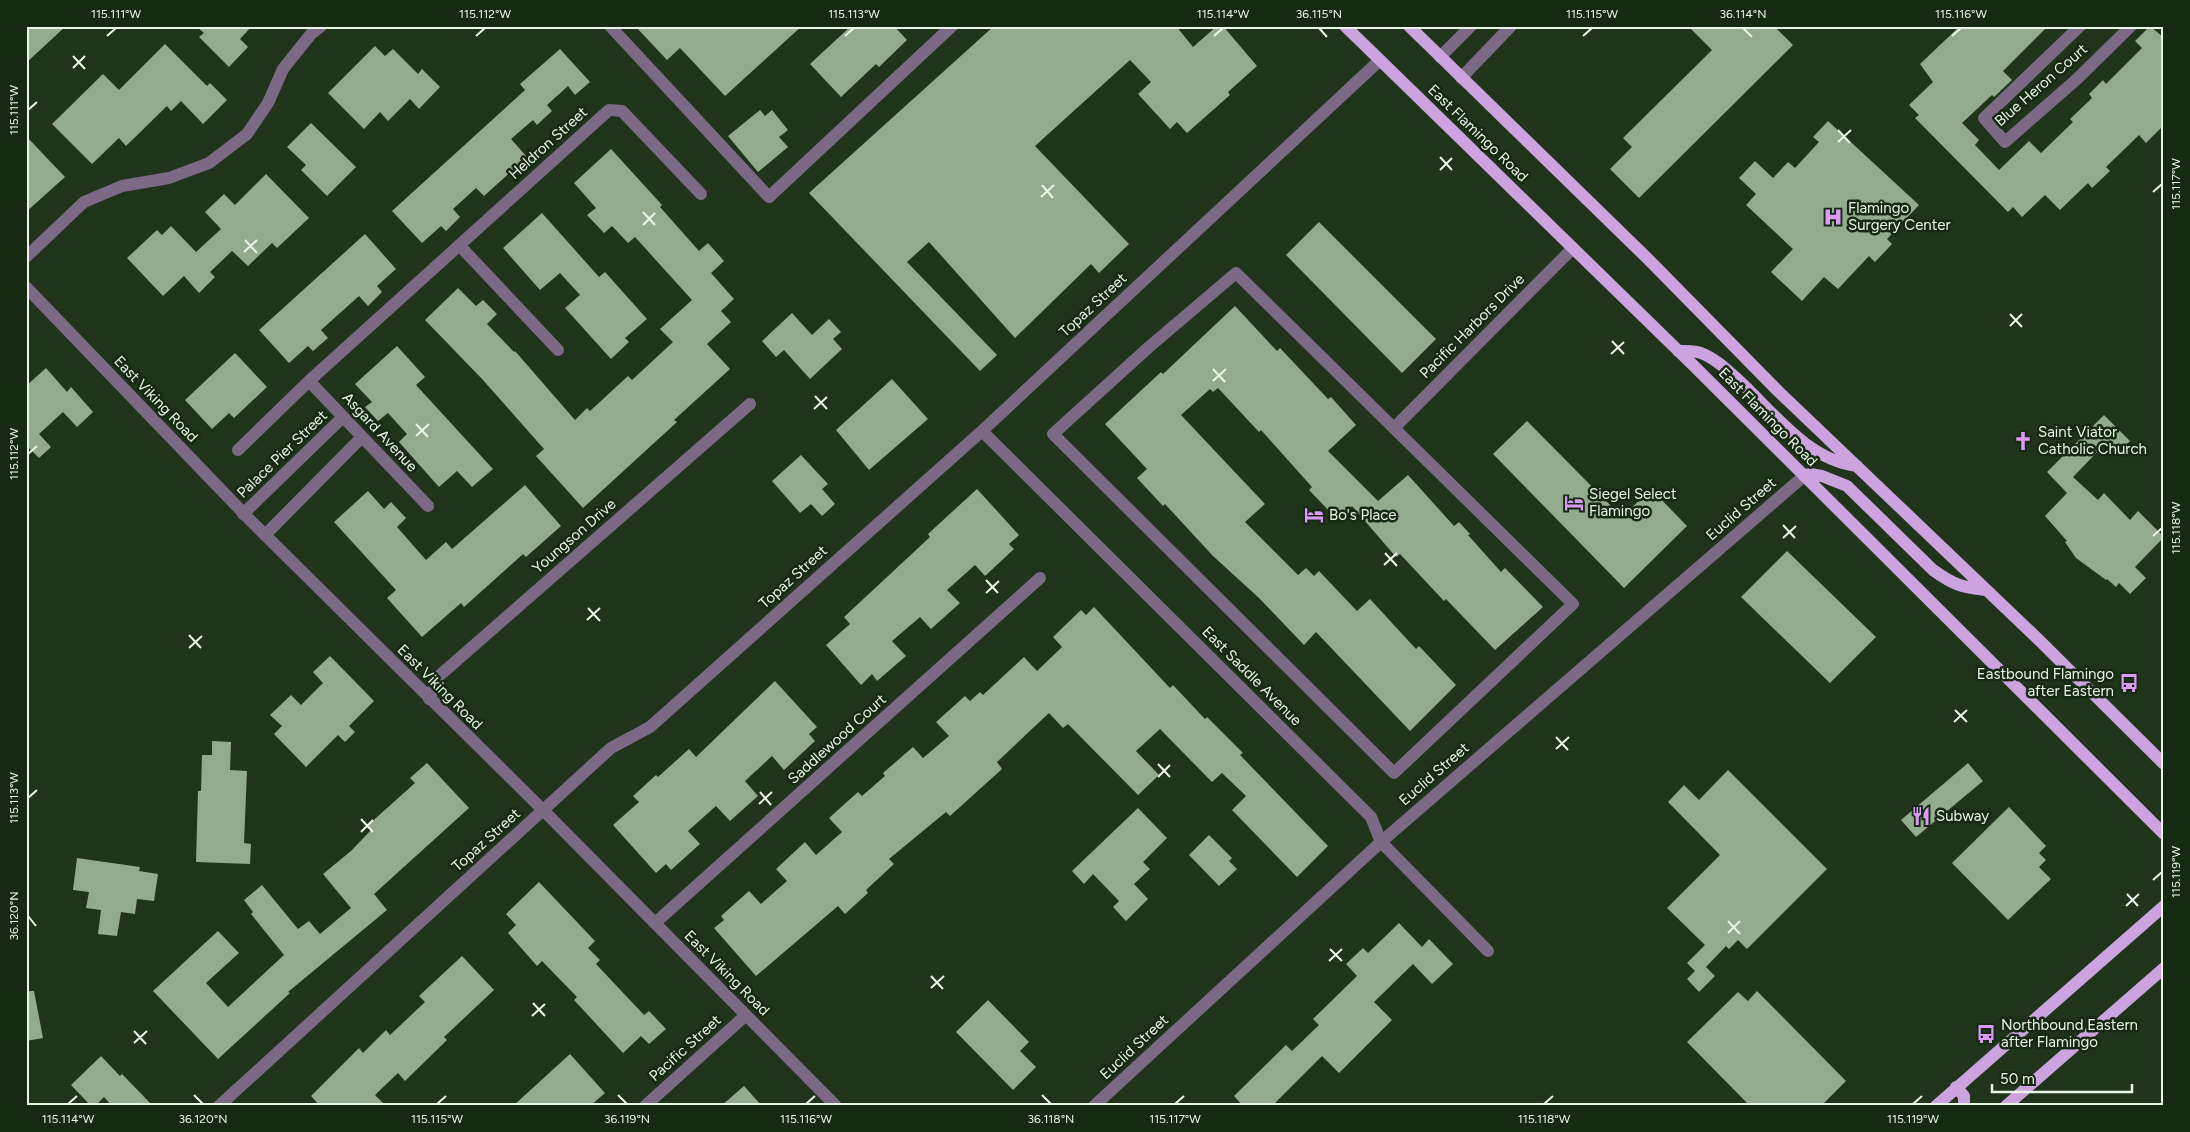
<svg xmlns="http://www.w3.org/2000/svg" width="2190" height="1132" font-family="Figtree,sans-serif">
	<rect width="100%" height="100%" fill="#20331b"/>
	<path fill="#93ab8d" d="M26,26H66L26,63Z
		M196,26H252L240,39L248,47L229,67L199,37L204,33Z
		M635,26H802L725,96L680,48L667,60Z
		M851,26H894L907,40L879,67L876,64L841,97L810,64Z
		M994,26H1176L1193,47L1217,26H1223L1257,66L1228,92L1230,95L1187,133L1177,122L1170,129L1138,94L1151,82L1130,60L1035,146L1129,244L1099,273L1091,264L1015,338L929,242L907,262L997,355L980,371L809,193Z
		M1688,26H1774L1793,45L1639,198L1610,169L1632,147L1623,138L1712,50Z
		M1960,26H2048L2003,71L2012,80L1994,97L1992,95L1962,123L1979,140L1975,145L1999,170L2029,141L2041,153L2073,122L2070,119L2092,98L2089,94L2103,80L2106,84L2142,48L2135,41L2150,26L2164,38V125L2146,143L2139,135L2106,167L2110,171L2092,188L2088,183L2060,210L2045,195L2022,217L2013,207L2008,212L1915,118L1919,115L1909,105L1933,82L1920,64Z
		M165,44L207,86L210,83L227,100L203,124L181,101L171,111L167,106L126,146L119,138L92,164L52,124L103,74L119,90Z
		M375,46L385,56L393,49L418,74L422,69L440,87L419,109L410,99L388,121L380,112L364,129L328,93Z
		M560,49L590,82L575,95L568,86L547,105L552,111L537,125L533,120L511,139L527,157L484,196L476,188L453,209L460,217L446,231L441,226L422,243L392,211L525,90L520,84Z
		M760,110L765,116L772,110L788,130L779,137L788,147L758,172L728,136Z
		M1828,121L1919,205L1887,239L1892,244L1875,262L1869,256L1838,289L1824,277L1802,301L1771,272L1793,249L1746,205L1756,194L1739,178L1755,161L1773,178L1788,162L1795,168L1819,142L1813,137Z
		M311,123L356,167L327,196L301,170L306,165L287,147Z
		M26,136L65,177L26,212Z
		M611,149L662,205L660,207L699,251L708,243L724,261L711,273L734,299L721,311L731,322L707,344L730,369L674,420L677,422L583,508L536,456L544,449L483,380L425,320L458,288L476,306L483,300L497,314L487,324L514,352L515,351L575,420L587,408L590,411L628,376L632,380L673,342L660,329L692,300L635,237L628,243L612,226L604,233L587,215L596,208L574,183Z
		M266,174L309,218L277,248L272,243L248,266L232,251L210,272L215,277L199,293L184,276L163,296L127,258L157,230L162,235L171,226L196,252L221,229L205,212L224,194L235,205Z
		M542,213L599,277L605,272L647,319L625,338L629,342L611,359L565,308L580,295L560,273L540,290L503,248Z
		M1319,222L1436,339L1402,373L1286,255Z
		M365,234L396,269L377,286L382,292L368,306L359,296L321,330L328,338L313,351L308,346L289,363L259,330Z
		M1235,306L1277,351L1280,348L1328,399L1331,397L1356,425L1328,451L1378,501L1408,475L1454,526L1459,522L1470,534L1468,535L1501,572L1505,568L1543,607L1495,650L1446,599L1444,601L1400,554L1396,557L1352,506L1338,520L1309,490L1312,487L1261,430L1259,432L1218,388L1213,392L1210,389L1181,415L1265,504L1245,522L1298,575L1306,568L1314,576L1319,571L1357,611L1370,599L1416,649L1419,646L1456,685L1410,731L1316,632L1304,645L1259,598L1213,556L1165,504L1163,506L1137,478L1147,469L1105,424L1161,372L1163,374Z
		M792,313L812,335L829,319L841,332L833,339L842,349L810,379L784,350L776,357L762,341Z
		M397,346L425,377L416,385L493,469L472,487L457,471L439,487L399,442L407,434L388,413L378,421L365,407L372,402L355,384Z
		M235,353L267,387L234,418L229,413L212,429L185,400Z
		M46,368L67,392L71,387L93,412L77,427L63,412L39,434L51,447L39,458L26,445V386Z
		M892,379L928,419L869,470L836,430Z
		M2104,415L2130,441L2116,455L2105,444L2073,477L2098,500L2104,493L2130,520L2138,511L2164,537L2135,567L2146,578L2130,594L2119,583L2116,587L2107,579L2106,580L2076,558L2065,542L2067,541L2045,516L2067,493L2047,472Z
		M1527,421L1622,517L1651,489L1687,526L1624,588L1493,454Z
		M801,455L828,484L822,489L835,504L822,516L811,504L800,513L772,481Z
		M525,485L561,526L526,557L523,554L464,607L461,603L422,637L387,598L396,590L334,522L368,491L384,509L391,502L406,518L397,527L426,560L446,542L452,549Z
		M977,489L1019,535L1009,544L1014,549L985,576L975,565L947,590L960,603L931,629L920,617L892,641L906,656L877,681L872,674L861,685L826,645L850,624L844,617L930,537L928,534Z
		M1787,551L1876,637L1830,683L1741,597Z
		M1094,607L1170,688L1173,685L1205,719L1207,717L1243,753L1240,755L1328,846L1297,877L1232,810L1246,796L1222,773L1212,782L1160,729L1136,751L1159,775L1138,795L1068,724L1063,728L1049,713L997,762L1002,769L950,816L946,812L889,859L894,864L866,890L868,893L845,914L838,906L756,976L714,928L724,920L721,916L749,891L761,904L787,881L776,869L805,842L816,855L842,832L829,818L858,792L862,796L885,776L883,773L913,747L923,758L949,736L936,722L965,696L970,701L980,692L983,695L1024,657L1037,671L1062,647L1053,637L1081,610L1086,615Z
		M330,656L374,701L349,726L355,732L345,742L338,735L306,767L274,734L282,726L270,715L291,695L301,705L323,683L313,672Z
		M775,681L817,727L809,734L815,741L784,770L772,756L745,781L758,796L730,821L716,806L688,831L700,844L671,870L666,864L656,873L613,825L639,802L633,796L656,775L658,777L689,749L696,757Z
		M212,741L231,742L230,770L247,771L244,843L251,844L250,864L196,862L198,791H201L202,755H212Z
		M427,763L469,808L374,894L387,910L288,992L290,993L218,1059L153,991L218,931L239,953L206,983L228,1007L284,955L251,914L253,912L244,900L262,885L298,929L309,921L320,934L351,908L323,874L351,851L371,830L367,826L415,783L410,778Z
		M1968,763L1983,781L1916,837L1901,820Z
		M1728,770L1827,869L1747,949L1738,940L1729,949L1726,946L1706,967L1715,976L1699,992L1687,979L1695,971L1687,963L1705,945L1667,908L1720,855L1668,802L1684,785L1699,800Z
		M2009,807L2046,846L2039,853L2046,860L2039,867L2051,879L2008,920L1952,863Z
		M1138,808L1167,838L1143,862L1150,869L1134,884L1148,899L1126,921L1113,907L1119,901L1093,874L1084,884L1072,871Z
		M1209,835L1232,858L1229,861L1237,869L1219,886L1189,855Z
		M77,858L140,867L139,871L158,874L154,901L137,899L135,914L121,912L117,936L98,934L101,910L86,908L89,892L73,890Z
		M539,882L595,941L588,948L600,960L596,964L644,1015L649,1011L666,1029L649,1044L641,1036L623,1053L574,1000L577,997L542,961L537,966L508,933L516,925L506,914Z
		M1399,923L1422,947L1429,939L1453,964L1432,984L1413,964L1374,1002L1392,1020L1339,1073L1322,1056L1272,1106H1243L1234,1096L1286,1045L1292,1051L1319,1025L1313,1019L1357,976L1346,964L1363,948L1368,953Z
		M462,956L494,990L444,1037L447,1040L405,1081L398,1073L375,1095L386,1106H320L311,1096L359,1048L363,1053L386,1030L390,1035L425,1002L419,996Z
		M26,991H34L43,1038L26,1041Z
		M1757,991L1846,1081L1821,1106H1750L1687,1042L1738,992L1748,1001Z
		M988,1000L1029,1042L1020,1051L1036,1067L1013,1090L956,1032Z
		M570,1054L605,1093L590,1106H513Z
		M101,1056L120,1076L122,1074L153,1106H112L104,1097L95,1106H91L71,1085Z
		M744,1086L762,1106H721Z"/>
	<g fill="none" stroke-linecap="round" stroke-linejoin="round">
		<path stroke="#7c6985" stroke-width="12" d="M610,26L769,197L952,26
			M2080,26L1984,118L2005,142L2077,79L2131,26
			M1440,57L1471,26
			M1461,78L1511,26
			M459,245L558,350
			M26,257L84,202L122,186L169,178L209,163L247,134L268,103L283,69L311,34L321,26
			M1236,273L1573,604L1394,773L1053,434L1149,347Z
			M309,381L428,506
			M1395,427L1573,248
			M982,431L1371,817L1381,842L1488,951
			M238,450L309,381L609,110L622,111L701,194
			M243,514L343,417
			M265,535L362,437
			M429,699L439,676L750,404
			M655,923L1040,578
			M219,1106L611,748L650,727L982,431L1379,61
			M645,1106L746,1015
			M1094,1106L1381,842L1804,476"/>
		<path stroke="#7c6985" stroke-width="12" d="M26,287L252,522L543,810L836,1106"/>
		<path stroke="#cca3de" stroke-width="12" d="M1345,26L1695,367L2164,834
			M1409,26L1648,259L1779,392L2040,641L2164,764
			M1678,351C1685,351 1694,350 1701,353C1714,358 1725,368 1735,377C1772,410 1806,460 1857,466
			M1804,476L1810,474L1822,476L1847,486L1933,570C1954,585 1961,587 1986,590
			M1956,1087L1964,1096V1106
			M1936,1106L2164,906
			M2006,1106L2164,968"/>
	</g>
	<path fill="none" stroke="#e9f5e6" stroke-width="2" d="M1319,28L1327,37M1743,28L1752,37M107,36L116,28M476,36L485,28M845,36L854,28M1214,36L1223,28M1583,36L1592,28M1952,36L1961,28M73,56L85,69M73,68L85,56M28,110L37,102M1838,130L1850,143M1838,142L1851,130M1440,157L1452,170M1440,170L1452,158M1042,185L1053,198M2153,192L2162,184M1041,197L1054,185M643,212L655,225M643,225L655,213M245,240L257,253M244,252L257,240M2010,314L2022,327M2010,326L2022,314M1612,341L1624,354M1611,354L1624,342M1213,369L1225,382M1213,381L1226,369M815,396L827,409M814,409L827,397M416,424L428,437M416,436L429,424M28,454L37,446M1783,525L1795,538M2153,536L2162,528M1783,538L1796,526M1385,553L1397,566M1384,565L1397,553M986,580L998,593M986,593L999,581M588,608L600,621M587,620L600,608M189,635L201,648M189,648L202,636M1955,710L1967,722M1954,722L1967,710M1556,737L1568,750M1556,749L1569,737M1158,764L1170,777M1158,777L1170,765M760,792L771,805M28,798L37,790M759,804L772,792M361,819L373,832M361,832L373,820M2153,880L2162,872M2127,894L2138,906M2126,906L2139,894M28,916L36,926M1728,921L1740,934M1728,933L1740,921M1330,949L1342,961M1329,961L1342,949M931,976L943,989M931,988L944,976M533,1003L545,1016M532,1016L545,1004M134,1031L146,1044M134,1043L147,1031M194,1095L203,1104M618,1095L627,1104M1042,1095L1051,1104M68,1104L77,1096M437,1104L446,1096M806,1104L815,1096M1175,1104L1184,1096M1544,1104L1553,1096M1913,1104L1922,1096"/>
	<defs>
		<g id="hospital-bare" transform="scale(1.5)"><path d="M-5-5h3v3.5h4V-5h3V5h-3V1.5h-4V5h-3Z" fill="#da9af6" stroke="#162912" stroke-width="2.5" paint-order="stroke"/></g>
		<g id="church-bare" transform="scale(1.5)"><path d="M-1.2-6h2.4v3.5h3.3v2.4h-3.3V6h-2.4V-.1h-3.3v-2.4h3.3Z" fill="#da9af6" stroke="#162912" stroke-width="2.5" paint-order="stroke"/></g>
		<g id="hotel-bare" transform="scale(1.5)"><path d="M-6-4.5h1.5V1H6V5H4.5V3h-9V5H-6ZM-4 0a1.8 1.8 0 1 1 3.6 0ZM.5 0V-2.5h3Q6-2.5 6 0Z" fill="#da9af6" stroke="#162912" stroke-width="2.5" paint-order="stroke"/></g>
		<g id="bus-bare" transform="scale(1.5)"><path d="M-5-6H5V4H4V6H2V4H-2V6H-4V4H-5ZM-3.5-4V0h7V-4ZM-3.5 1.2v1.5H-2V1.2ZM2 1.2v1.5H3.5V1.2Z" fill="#da9af6" stroke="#162912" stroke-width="2.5" paint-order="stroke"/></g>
		<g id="restaurant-bare" transform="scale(1.5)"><path d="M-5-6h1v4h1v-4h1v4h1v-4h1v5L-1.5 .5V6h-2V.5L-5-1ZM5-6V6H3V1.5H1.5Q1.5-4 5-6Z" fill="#da9af6" stroke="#162912" stroke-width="2.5" paint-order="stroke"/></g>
	</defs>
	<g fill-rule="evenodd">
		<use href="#hospital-bare" x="1833" y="217"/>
		<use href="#church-bare" x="2023" y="441"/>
		<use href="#hotel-bare" x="1574" y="503"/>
		<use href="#hotel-bare" x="1314" y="515"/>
		<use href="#bus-bare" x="2129" y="683"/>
		<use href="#restaurant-bare" x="1921" y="816"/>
		<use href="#bus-bare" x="1986" y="1034"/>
	</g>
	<g text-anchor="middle" stroke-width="5" stroke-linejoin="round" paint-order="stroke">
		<g font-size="15" fill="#e9f5e6" stroke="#162912">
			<text transform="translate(2041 85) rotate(-41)" y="5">Blue Heron Court</text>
			<text transform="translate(1478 133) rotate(44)" y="5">East Flamingo Road</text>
			<text transform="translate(548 143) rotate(-42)" y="5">Heldron Street</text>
			<text transform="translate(1093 305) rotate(-43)" y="5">Topaz Street</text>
			<text transform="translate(1472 326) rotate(-45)" y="5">Pacific Harbors Drive</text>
			<text transform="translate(156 399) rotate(46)" y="5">East Viking Road</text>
			<text transform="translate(1768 417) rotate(45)" y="5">East Flamingo Road</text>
			<text transform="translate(380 432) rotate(47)" y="5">Asgard Avenue</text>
			<text transform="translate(282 454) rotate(-44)" y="5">Palace Pier Street</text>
			<text transform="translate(1741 509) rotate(-41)" y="5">Euclid Street</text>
			<text transform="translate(574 536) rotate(-41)" y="5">Youngson Drive</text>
			<text transform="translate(793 577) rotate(-42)" y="5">Topaz Street</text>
			<text transform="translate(1252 676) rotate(45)" y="5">East Saddle Avenue</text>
			<text transform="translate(440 687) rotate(45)" y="5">East Viking Road</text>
			<text transform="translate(837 739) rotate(-42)" y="5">Saddlewood Court</text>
			<text transform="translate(1434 774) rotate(-41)" y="5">Euclid Street</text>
			<text transform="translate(486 840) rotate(-42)" y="5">Topaz Street</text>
			<text transform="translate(727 973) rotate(45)" y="5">East Viking Road</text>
			<text transform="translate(1134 1047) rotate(-43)" y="5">Euclid Street</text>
			<text transform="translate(685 1048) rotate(-42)" y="5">Pacific Street</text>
		</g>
		<g font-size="15" fill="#e9f5e6" stroke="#162912" text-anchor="start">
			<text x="1848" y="213">Flamingo<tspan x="1848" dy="17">Surgery Center</tspan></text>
			<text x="2038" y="437">Saint Viator<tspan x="2038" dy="17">Catholic Church</tspan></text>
			<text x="1589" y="499">Siegel Select<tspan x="1589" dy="17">Flamingo</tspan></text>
			<text x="1329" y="520">Bo's Place</text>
			<text x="2114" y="679" text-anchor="end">Eastbound Flamingo<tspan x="2114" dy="17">after Eastern</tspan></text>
			<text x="1936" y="821">Subway</text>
			<text x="2001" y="1030">Northbound Eastern<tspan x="2001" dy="17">after Flamingo</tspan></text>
		</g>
	</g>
	<rect width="2190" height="1132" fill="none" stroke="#162912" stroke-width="55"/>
	<path d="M1992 1084v8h140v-8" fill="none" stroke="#e9f5e6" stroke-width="2.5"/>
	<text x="2000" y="1084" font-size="15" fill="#e9f5e6" stroke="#162912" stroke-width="4" paint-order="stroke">50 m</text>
	<rect x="28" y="28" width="2134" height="1076" fill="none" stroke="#e9f5e6" stroke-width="2"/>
	<g font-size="12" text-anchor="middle" fill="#e9f5e6">
		<text x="116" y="18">115.111°W</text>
		<text x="485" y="18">115.112°W</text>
		<text x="854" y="18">115.113°W</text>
		<text x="1223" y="18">115.114°W</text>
		<text x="1319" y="18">36.115°N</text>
		<text x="1592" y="18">115.115°W</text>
		<text x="1743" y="18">36.114°N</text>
		<text x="1961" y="18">115.116°W</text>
		<text transform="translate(14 110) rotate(-90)" y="4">115.111°W</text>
		<text transform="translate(2176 184) rotate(-90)" y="4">115.117°W</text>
		<text transform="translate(14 454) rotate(-90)" y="4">115.112°W</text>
		<text transform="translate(2176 528) rotate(-90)" y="4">115.118°W</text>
		<text transform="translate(14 798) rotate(-90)" y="4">115.113°W</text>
		<text transform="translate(2176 872) rotate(-90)" y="4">115.119°W</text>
		<text transform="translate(14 916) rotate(-90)" y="4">36.120°N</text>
		<text x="68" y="1123">115.114°W</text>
		<text x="203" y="1123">36.120°N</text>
		<text x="437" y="1123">115.115°W</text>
		<text x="627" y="1123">36.119°N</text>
		<text x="806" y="1123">115.116°W</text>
		<text x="1051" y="1123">36.118°N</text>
		<text x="1175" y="1123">115.117°W</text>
		<text x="1544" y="1123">115.118°W</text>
		<text x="1913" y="1123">115.119°W</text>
	</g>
</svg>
